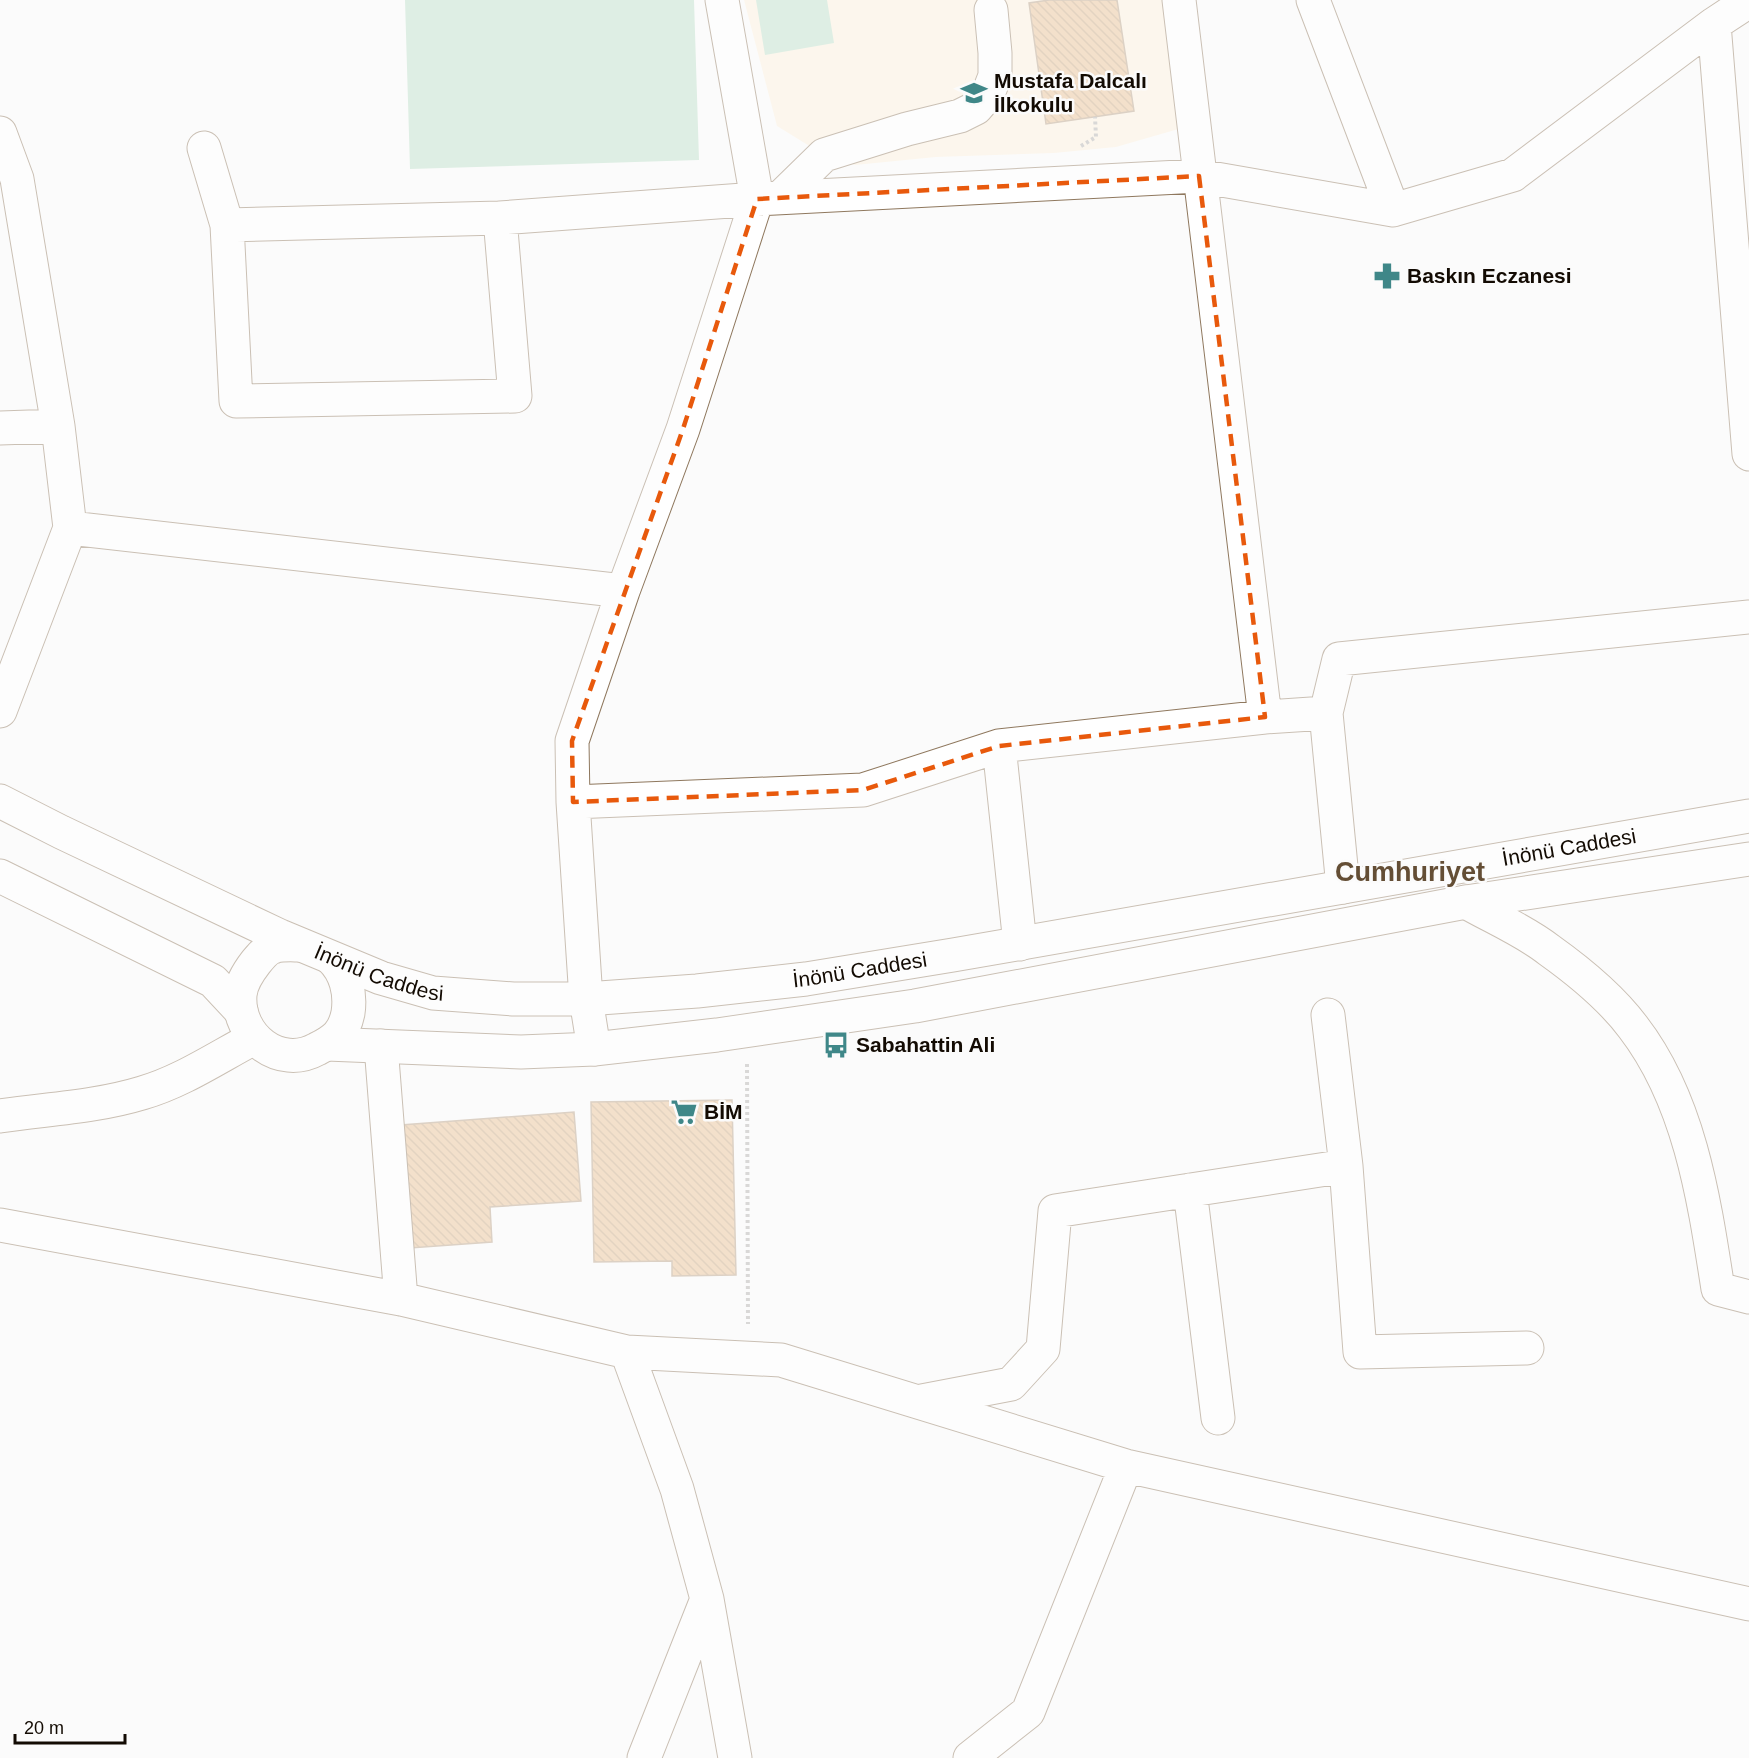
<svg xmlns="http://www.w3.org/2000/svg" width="1749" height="1758" font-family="Helvetica,sans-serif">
	<defs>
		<pattern id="building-back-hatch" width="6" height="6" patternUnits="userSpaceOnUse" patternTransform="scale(1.5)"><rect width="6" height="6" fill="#e8bf90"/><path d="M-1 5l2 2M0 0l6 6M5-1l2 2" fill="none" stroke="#c6a37b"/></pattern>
	</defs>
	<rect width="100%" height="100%" fill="#fbfbfb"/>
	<path fill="#fcf0dc" d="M744,0H1166L1182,128L1116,147L1054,153L936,157L855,165L824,155L777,126Z"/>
	<path fill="#bbdec7" d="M405,0H694L699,160L410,169Z
		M756,0H827L834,43L765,55Z"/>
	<path fill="url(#building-back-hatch)" stroke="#b79e83" stroke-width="1.5" d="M1049,0H1117L1134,111L1046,124L1029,3Z
		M732,1100L736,1275L672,1276V1261L594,1262L591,1102Z
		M574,1112L581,1201L490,1207L492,1242L410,1248L401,1125Z"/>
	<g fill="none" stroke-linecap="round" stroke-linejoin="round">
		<g stroke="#8f785e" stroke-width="35">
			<path id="minor" d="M1179,0L1265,717
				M1313,0L1393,210
				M1714,24L1749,454
				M0,133L17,179L58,426L70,528L0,711
				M204,148L227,225L236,401L515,396L500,218
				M781,197L824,155L907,129L960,116L976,108L988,94L995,76V53L991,10
				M227,225L500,218L757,199L722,0
				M0,428L58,426
				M70,528L623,591
				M1326,713L1343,887
				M999,746L1020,944
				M573,802L863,790L999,746L1265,717L1326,713L1339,659L1749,617
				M1466,902C1492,917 1525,931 1549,950C1577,970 1612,999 1633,1027C1690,1101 1704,1199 1718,1289L1749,1297
				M1328,1015L1346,1166L1360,1352L1527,1348
				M381,1046L401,1299
				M594,1049L586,999L573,802L572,741L623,591L683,429L757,199L1199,176L1393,210L1513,175L1714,24L1749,1
				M0,1116C47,1109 96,1107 142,1093C181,1082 218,1057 254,1038
				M1190,1190L1218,1418
				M0,1225L401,1299L627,1352L781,1360L1126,1466L1749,1604
				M627,1352L677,1489L707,1599L735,1758
				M922,1401L1011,1384L1043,1349L1055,1211L1346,1166
				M644,1758L707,1599
				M970,1758L1028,1712L1126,1466"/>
		</g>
		<g stroke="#8f785e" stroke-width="35">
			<g id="major">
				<path id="s1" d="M0,801L61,832L280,936L381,978L433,993L513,999H586L697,991L806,979L953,955L1749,816"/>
				<path d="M0,876L213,981L241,1011"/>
				<path d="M300,945C292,945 281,944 273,947C267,949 260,957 256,962C249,971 241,983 240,995C237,1036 279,1070 317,1049C335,1040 344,1033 348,1013C351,993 346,972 331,958"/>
				<path d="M327,1044L521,1052L594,1049L717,1035L915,1006L1466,902L1749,859"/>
			</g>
		</g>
		<path stroke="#b0aeab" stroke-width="4" stroke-dasharray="3 3" stroke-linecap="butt" d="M1081,146L1096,137L1095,117
			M747,1064L748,1324"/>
		<use href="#minor" stroke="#fff" stroke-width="33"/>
		<use href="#major" stroke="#fff" stroke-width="33"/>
	</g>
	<path d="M0 0H1749V1758H0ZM1199,176L1265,717L999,746L863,790L573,802L572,741L683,429L757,199Z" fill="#fbfbfb" fill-opacity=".55" fill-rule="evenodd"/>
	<path fill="none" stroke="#e8590c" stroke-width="4.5" stroke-dasharray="12 8" stroke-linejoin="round" d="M1199,176L1265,717L999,746L863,790L573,802L572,741L683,429L757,199Z"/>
	<defs>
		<g id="school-bare" transform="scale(2.07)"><path d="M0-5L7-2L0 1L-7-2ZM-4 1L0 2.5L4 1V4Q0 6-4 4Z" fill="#3f8788" stroke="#fbfbfb" stroke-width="2.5" paint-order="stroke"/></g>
		<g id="pharmacy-bare" transform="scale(2.07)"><path d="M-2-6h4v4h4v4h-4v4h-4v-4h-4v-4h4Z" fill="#3f8788" stroke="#fbfbfb" stroke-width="2.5" paint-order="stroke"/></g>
		<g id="bus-bare" transform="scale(2.07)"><path d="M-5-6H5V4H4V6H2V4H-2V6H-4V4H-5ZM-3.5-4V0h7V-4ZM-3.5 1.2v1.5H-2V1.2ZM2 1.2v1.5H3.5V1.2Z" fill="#3f8788" stroke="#fbfbfb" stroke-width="2.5" paint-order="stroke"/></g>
		<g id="supermarket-bare" transform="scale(2.07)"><path d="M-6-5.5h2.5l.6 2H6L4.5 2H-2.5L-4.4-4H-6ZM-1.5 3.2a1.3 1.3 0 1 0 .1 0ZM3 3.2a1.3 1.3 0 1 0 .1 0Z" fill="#3f8788" stroke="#fbfbfb" stroke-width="2.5" paint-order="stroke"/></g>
	</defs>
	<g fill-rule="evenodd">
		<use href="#school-bare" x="974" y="93"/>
		<use href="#pharmacy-bare" x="1387" y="276"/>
		<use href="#bus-bare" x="836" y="1045"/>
		<use href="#supermarket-bare" x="684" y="1112"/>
	</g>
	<g text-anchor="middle" stroke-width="5" stroke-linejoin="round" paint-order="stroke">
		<g font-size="21" font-weight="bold" fill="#130b03" stroke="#fbfbfb" text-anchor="start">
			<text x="994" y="88">Mustafa Dalcalı<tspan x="994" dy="24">İlkokulu</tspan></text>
			<text x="1407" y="283">Baskın Eczanesi</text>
			<text x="856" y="1052">Sabahattin Ali</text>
			<text x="704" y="1119">BİM</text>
		</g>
		<g font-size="21" fill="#130b03" stroke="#fbfbfb">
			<text dy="7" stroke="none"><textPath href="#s1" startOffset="1623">İnönü Caddesi</textPath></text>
			<text dy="7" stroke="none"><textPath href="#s1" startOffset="903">İnönü Caddesi</textPath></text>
			<text dy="7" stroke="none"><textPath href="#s1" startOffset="417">İnönü Caddesi</textPath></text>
		</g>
		<g font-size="27" font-weight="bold" fill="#644e35" stroke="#fbfbfb">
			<text x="1410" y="881">Cumhuriyet</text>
		</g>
	</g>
	<path d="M15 1734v9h110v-9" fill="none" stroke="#130b03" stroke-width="3"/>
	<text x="24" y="1734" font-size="18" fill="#130b03" stroke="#fbfbfb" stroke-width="4.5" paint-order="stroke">20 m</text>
</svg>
